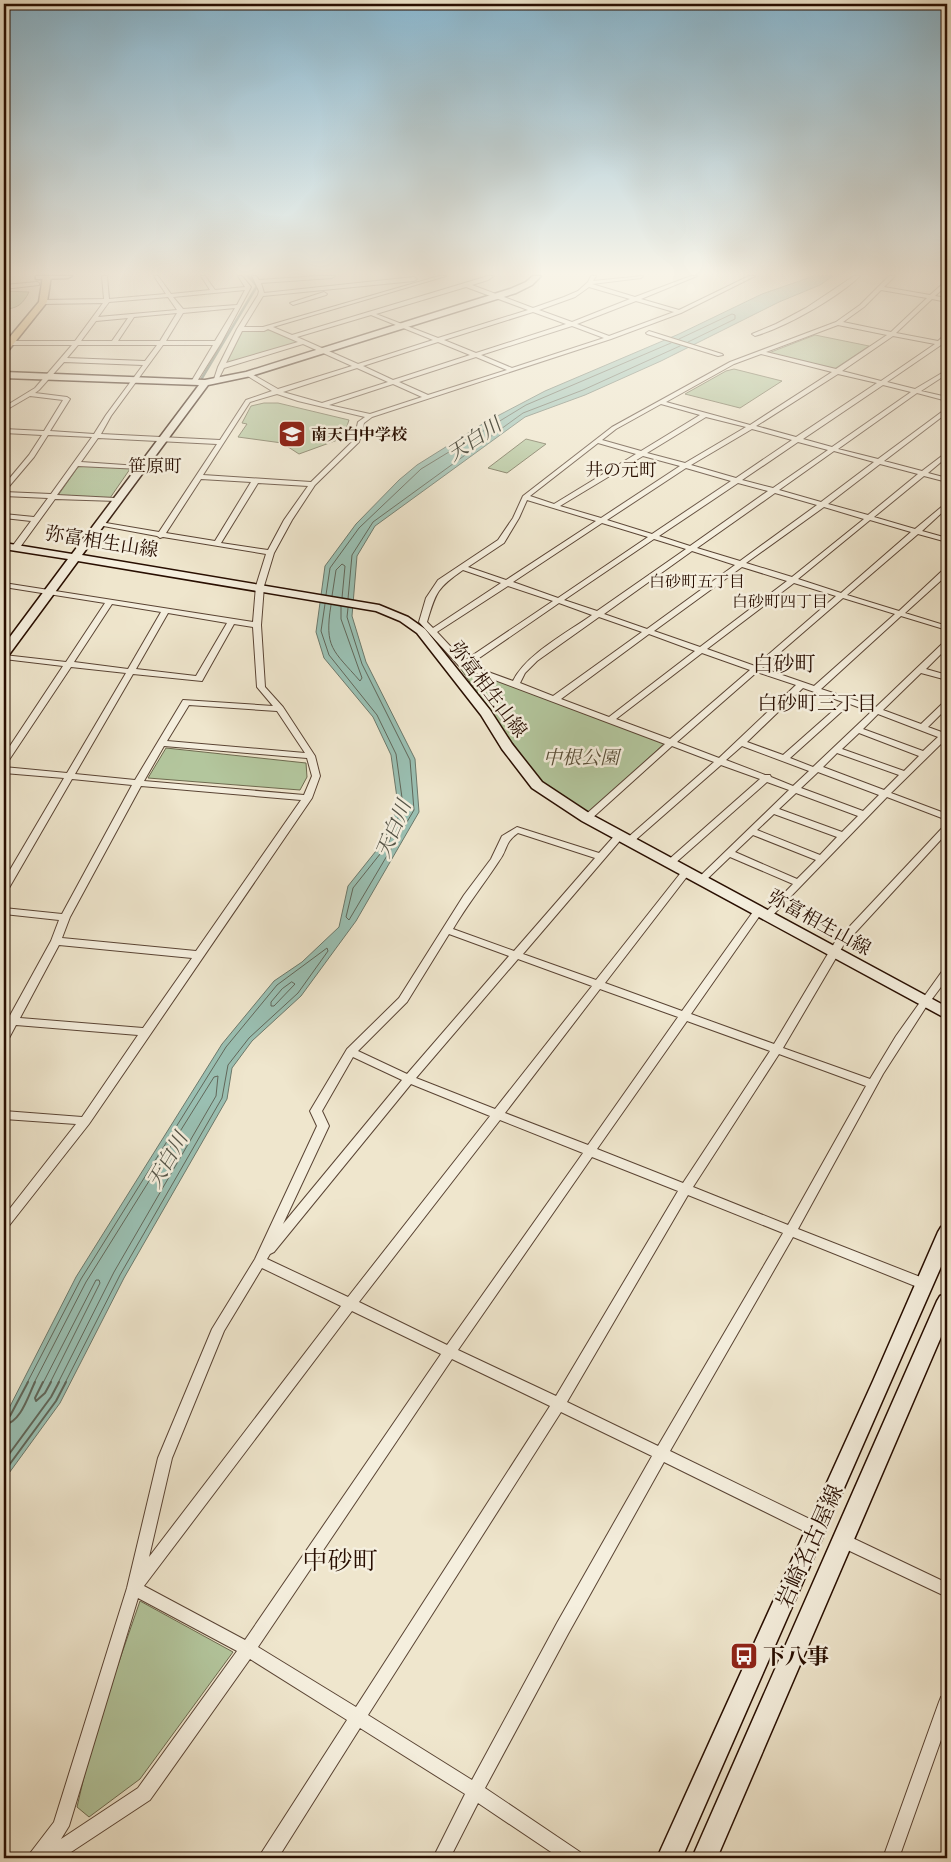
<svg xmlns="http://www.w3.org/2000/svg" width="951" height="1862" font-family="'Sorts Mill Goudy','Noto Serif JP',serif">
	<rect width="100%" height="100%" fill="#efe6cd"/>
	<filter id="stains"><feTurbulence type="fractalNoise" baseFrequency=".004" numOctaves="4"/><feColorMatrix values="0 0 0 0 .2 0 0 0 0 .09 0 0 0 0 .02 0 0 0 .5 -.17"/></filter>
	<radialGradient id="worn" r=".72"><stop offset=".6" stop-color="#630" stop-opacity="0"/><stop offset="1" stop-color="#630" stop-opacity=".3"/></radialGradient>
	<path fill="#b3c69d" stroke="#6e6a4f" d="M4,291L29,292C23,304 17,309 4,309Z
		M242,330H271L299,342L225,364Z
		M815,335L869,346L833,370L766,354Z
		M734,369L782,381L740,408L685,394L726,371Z
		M264,403H278L349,420L343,438L299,454L282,443L238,437L247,424L242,423L251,406Z
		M526,439L546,444L507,473L488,468Z
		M81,466L129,468L130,469L110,498L61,496L59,494L78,467Z
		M458,665L667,741L587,815L541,784Z
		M166,748L306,763L307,777L300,790L148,778Z
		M140,1601L233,1652L140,1779L89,1817L77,1807L94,1734Z"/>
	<path fill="#9ac0b3" stroke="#6c796c" d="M814,276H833L820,285L779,302L661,361L585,395L525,417L375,526L357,556L352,616L366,662L415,759L419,812L356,921L301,996L252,1041L232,1068L227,1099L124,1278L60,1403L4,1480V1418L76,1277L222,1044L274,981L302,962L339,927L348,886L384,841L398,805L391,755L373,717L324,658L316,632L325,566L356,524L399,480L417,465L484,423L545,391L679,334L762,294Z"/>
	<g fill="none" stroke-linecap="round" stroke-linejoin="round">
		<path stroke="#61675a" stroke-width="1" d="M679,339L732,314L735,315V319L688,342
			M326,595L330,568L359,528L421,469L526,405L671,343
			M332,596L336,570L342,564L345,566L342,598
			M348,599L352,555L373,522L523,413L583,390L680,346
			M325,604L321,631L329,655L377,715L396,754L403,805L388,844L353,888L346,917L349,920L414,810L410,760L362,664L347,617L348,608
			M331,605C324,648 333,650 360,681L362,678L341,619V606
			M292,982L295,984L274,1006H271V1002L282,989Z
			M27,1383L81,1279L226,1047L277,985L327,948L328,951L298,993L249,1038L228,1065L222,1098L120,1275L65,1383
			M34,1383L86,1282L214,1077L218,1076L216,1096L114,1272L58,1383
			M43,1383L96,1280H99L100,1283L50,1383"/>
		<path stroke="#61675a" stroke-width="2" d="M43,1382L35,1398L36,1401L45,1393L51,1382
			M4,1419L10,1416L28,1382
			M4,1425C21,1422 28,1396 35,1382
			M4,1461L51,1397L59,1382
			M4,1472L56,1401L66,1382"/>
		<path stroke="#6c796c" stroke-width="2.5" d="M202,378L257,286L248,276"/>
		<g stroke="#5a4434" stroke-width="2">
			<path id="street" d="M102,276H107L109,299L166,294L154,276H158L171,294L210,290L201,276H205L215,290L245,287L238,276H242L251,287L221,343L196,383L191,382L213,345H163L111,416L101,434L220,440L246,400L272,391L246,375V373H250L278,389L352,366L303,344L224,368L217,382H213L218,367L237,329L258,295L259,291L252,276H256L259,280L318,276H335L332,278L261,283L264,293L414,277L417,279L414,281L263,296L244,327H263L439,276H446L273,327L292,335L488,276H494L488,280L472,285L533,308L564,297L578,291L588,282L591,276H596L593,281L643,276L641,278L592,284L635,297L691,276H697L641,299L679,310L749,276H755L681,313L611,339L372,417L364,423L359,442L315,485L292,520L274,553L264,586L261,625L265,687L283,707L315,756L320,776L312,798L89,1124L8,1227L4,1229V1216L76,1124L4,1119V1111L82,1117L138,1035L16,1025L8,1040L4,1041V1028L7,1021L51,941L59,920L4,914V908L62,914L132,785L72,779L9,888L4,891V880L64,778L4,773V767L67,773L126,673L71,667L7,763L4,764V755L63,666L4,659V655L66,662L105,603L4,587V583L253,622L256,586L266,554L163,537L160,538L157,536L98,525V523L100,522L159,532L217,444L98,438L81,462L139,466L141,467V469L78,466L57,495L115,498L117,499V501L55,499L18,550L11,548L31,521L4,518V514L34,517L48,498L4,496V492L51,494L92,437L48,435L34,457L6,490L4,491V485L29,455L42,435L4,433V429L44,431L63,400L30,396L6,410L4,411V407L35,388L72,345H9L6,343L9,341H75L103,303L43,304L40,302L43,300L104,299ZM466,287L528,310L438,338L376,314ZM589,287L630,299L572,322L539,310L575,297ZM245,290L237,305L183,309L173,297ZM168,297L177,310L98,317L109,302ZM636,301L674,312L609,336L577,324ZM235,308L215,341H166L183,313ZM533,312L566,324L476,353L444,340ZM177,313L160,341H118L134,317ZM371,315L433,340L358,364L297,337ZM128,318L112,341H81L96,321ZM572,326L604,338L512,368L481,355ZM268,329L298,342L226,363L242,331H264ZM438,342L470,355L393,380L363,366ZM78,345H157L145,361L67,358ZM476,357L507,370L428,395L399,382ZM64,362L143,365L106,415L94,434L50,431L70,399L67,397L35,393L39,390ZM357,368L388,382L322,403L283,392ZM393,384L422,397L370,414L329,405ZM277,394L298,401L365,417L358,422L354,440L311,482L203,475L250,402ZM201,479L251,482L215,541L166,533ZM258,483L308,486L284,520L268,550L221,543ZM112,604L161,612L128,669L74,662ZM168,613L227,623L196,676L136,669ZM234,624L253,627L257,687L273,706L183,700L135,780L75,774L133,674L202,681ZM189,705L277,711L305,753L167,741ZM164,746L307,758L312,776L304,795L144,781ZM141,786L301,800L196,951L62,938L70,917ZM59,945L192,958L143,1028L20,1018Z
				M854,276H860C837,298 786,327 755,336L752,334L776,324L806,308Z
				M889,276H895L884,287L930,295L947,280V285L935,296L947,298V302L932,299L896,333L938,341L947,333V338L943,343H947V347L941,345L887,382L915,389L947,370V374L921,391L947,397V401L917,393L838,449L878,459L947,408V413L884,461L922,471L947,452V457L928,473L947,478V482L924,476L874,517L915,529L945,504L947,503V508L922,531L947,538V542L918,534L847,595L899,611L944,569H947V575L905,613L947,626V630L901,616L821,689L876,707L944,642H947V648L926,669L947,675V680L921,673L883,710L921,724L944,702H947V708L928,727L947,734V740L946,739L891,793L947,814V820L887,797L770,918H764L762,916L764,914L793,884L730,857L704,882L701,883L696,880L789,790L767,782L673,865H667L665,863L667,861L760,779L721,765L632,843H626L624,841L626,839L714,762L672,746L590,820H584L582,818L584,816L665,744L460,667L419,622L426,598L438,580L498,540L513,518L523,496L612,427L730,362L836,322L860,305ZM881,290L927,298L891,332L843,322L864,307ZM838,325L887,335L836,369L766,352ZM893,336L935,344L881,381L842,371ZM761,354L832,372L750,425L666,402L734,364ZM838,374L877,383L796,437L756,426ZM883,385L911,392L832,447L803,439ZM661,404L700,415L641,451L602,440L616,429ZM706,417L746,427L685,463L647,453ZM752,429L792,440L736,478L691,465ZM798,442L828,450L773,488L742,480ZM598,443L636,454L554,504L530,496ZM834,451L874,462L821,502L779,490ZM643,456L680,466L601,518L560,506ZM880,464L918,474L868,515L828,504ZM686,468L731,481L652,534L607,520ZM738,483L768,491L690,546L659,536ZM775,493L817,505L740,561L697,548ZM527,500L596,521L506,580L468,567L504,543L519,518ZM824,507L864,519L792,577L746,563ZM870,520L911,532L841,593L798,579ZM602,523L648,537L558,598L513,582ZM654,539L686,549L597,611L564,600ZM692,551L735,565L647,629L604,614ZM742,567L787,581L700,647L654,631ZM463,570L501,583L433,628L427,622C436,592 437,588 463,570ZM794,583L836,596L755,666L707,649ZM508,586L553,601L464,661L437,632ZM843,598L895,614L814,686L762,668ZM559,603L592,615C568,632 525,655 513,681L469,665ZM599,617L642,632L553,696L520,683L525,673L537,661ZM649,634L695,651L609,717L561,699ZM702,653L750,670L670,739L616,719ZM757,672L796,685L719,758L677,742ZM803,688L843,702L783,755L747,742ZM850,704L871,712L813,767L790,758ZM878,714L938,737L923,751L863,729ZM859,733L919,756L904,771L842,749ZM742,746L809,771L793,786L771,777L770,775H765L726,760ZM837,753L899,775L884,790L823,767ZM818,772L879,795L863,811L801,788ZM796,793L858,816L842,832L779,809ZM774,814L837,837L820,855L757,830ZM753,835L816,860L797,879L735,852Z
				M37,282L39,283V285L4,289V285Z
				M324,292L327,294L326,295L293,305L290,303Z
				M649,331L722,354L723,355L718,356L647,334L646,333Z
				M947,825V833L843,946L783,1048L870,1079L896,1036L943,970L947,969V979L926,1007L883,1074L798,1229L928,1280L930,1284L928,1288L924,1289L920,1288L793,1237L670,1451L822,1525L824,1530L822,1535L817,1536L812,1535L664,1462L568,1634L485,1788L580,1852L582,1858H560L478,1803L450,1858H433L465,1794L360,1728L278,1858H260L262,1852L347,1720L250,1659L150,1800L62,1858H29L31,1852L54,1822L127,1588L158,1458L212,1329L255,1259L317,1126L310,1111L347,1049L399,998L464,895L491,859L502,836L517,827L599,853L616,834H622L624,836L523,954L596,980L683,870H689L691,872L689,874L605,983L682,1011L755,909H761L763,911L691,1014L774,1044L835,942L944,826ZM518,833L595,858L514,951L453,929C467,905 484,884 499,861C508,849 504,843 518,833ZM449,934L509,956L407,1074L358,1051L407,1002ZM518,959L592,986L495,1109L416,1078ZM600,989L678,1017L588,1145L505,1113ZM687,1021L770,1051L683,1183L597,1149ZM779,1054L866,1086L788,1225L693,1187ZM353,1057L402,1080L283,1224L329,1126L322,1111ZM411,1084L490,1116L348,1297L267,1259L270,1254L274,1252ZM500,1120L583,1153L447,1345L359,1302ZM592,1157L678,1191L556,1396L458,1350ZM688,1195L783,1233L658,1446L567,1402ZM262,1268L341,1306L149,1557L172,1458L224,1331ZM352,1311L441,1354L245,1640L144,1586ZM452,1359L550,1406L356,1707L258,1647ZM561,1412L652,1456L557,1623L472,1780L368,1715ZM138,1598L237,1651L138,1788L61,1839L69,1826Z
				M842,1533L947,1583V1597L837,1545L835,1540L837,1535Z
				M947,1694V1723L899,1858H883L939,1702L941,1697Z"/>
		</g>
		<g stroke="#280e01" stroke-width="3">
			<path id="secondary" d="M36,276H72L68,278L39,279H36Z
				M533,276H541L532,285L516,293L251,376L208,385L82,555L379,605L408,617L425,629L490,710L512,744L542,782L592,815L947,1007V1019L582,821L532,788L502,749L481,715L417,633L400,621L376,611L78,561L8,656L4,657V645L68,559L4,549V543L72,554L199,385L4,378V372L205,380L246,372L510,289L526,282Z
				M947,1225V1253L682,1858H657L873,1381L938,1232L941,1227Z
				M947,1293V1323L717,1858H692L937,1301L940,1296Z"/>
		</g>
		<g stroke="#280e01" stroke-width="3">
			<path id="primary" d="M43,276H51L47,302L7,352L4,353V344L39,302Z"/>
		</g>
		<use href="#street" fill="#f5efde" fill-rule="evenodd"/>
		<use href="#secondary" fill="#f5efde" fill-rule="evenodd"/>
		<use href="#primary" fill="#e8c386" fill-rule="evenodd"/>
	</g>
	<linearGradient id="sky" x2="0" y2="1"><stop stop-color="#89b9d3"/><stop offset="0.51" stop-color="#f8f4e8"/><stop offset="1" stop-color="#f8f4e8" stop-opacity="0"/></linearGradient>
	<rect width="951" height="536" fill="url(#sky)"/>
	<defs>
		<g id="school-square" transform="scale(1.4375)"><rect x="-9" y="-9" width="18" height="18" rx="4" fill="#8f2418" stroke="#f5efde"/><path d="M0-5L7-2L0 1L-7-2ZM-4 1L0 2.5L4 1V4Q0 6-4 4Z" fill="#fff"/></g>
		<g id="bus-square" transform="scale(1.4375)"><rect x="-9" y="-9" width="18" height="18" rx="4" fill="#8f2418" stroke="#f5efde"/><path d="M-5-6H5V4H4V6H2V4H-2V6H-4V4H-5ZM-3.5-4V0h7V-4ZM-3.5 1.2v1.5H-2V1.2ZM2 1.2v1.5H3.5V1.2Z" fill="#fff"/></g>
	</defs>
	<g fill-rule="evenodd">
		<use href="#school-square" x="292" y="434"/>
		<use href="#bus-square" x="744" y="1656"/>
	</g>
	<g text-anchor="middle" stroke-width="5" stroke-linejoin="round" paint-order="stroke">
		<g font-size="16" font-weight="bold" fill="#280e01" stroke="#f5efde" text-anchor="start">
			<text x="311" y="440">南天白中学校</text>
		</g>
		<g font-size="16" fill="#280e01" stroke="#f5efde">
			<text x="697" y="587">白砂町五丁目</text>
			<text x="780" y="607">白砂町四丁目</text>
		</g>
		<g font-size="18" fill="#280e01" stroke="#f5efde">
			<text x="155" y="472">笹原町</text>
			<text x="621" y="476">井の元町</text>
		</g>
		<g font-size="19" fill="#280e01" stroke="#f5efde">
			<text transform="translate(102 541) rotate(9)" y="7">弥富相生山線</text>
			<text transform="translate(489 689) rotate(53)" y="7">弥富相生山線</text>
			<text transform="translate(820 922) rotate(29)" y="7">弥富相生山線</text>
		</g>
		<g font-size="19" font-style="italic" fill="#594e38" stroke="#f5efde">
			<text x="581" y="764">中根公園</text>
		</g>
		<g font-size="20" font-style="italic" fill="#565548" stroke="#f5efde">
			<text transform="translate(474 439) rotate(-34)" y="7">天白川</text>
			<text transform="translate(393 829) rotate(-67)" y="7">天白川</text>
			<text transform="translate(167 1160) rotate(-60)" y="7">天白川</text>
		</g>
		<g font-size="20" fill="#280e01" stroke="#f5efde">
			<text x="817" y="710">白砂町三丁目</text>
		</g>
		<g font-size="21" fill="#280e01" stroke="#f5efde">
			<text x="784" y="671">白砂町</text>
		</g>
		<g font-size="22" fill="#280e01" stroke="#f5efde">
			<text transform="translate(809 1546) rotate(-66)" y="8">岩崎名古屋線</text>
		</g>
		<g font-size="22" font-weight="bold" fill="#280e01" stroke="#f5efde" text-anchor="start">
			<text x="763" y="1664">下八事</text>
		</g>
		<g font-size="25" fill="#280e01" stroke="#f5efde">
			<text x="340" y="1569">中砂町</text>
		</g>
	</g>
	<rect width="951" height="1862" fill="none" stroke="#efe6cd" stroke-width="20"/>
	<rect x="5" y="5" width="941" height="1852" fill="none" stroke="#280e01" stroke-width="2.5"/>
	<rect x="10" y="10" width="931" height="1842" fill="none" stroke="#280e01"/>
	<rect width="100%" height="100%" filter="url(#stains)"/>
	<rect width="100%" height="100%" fill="url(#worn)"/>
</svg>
